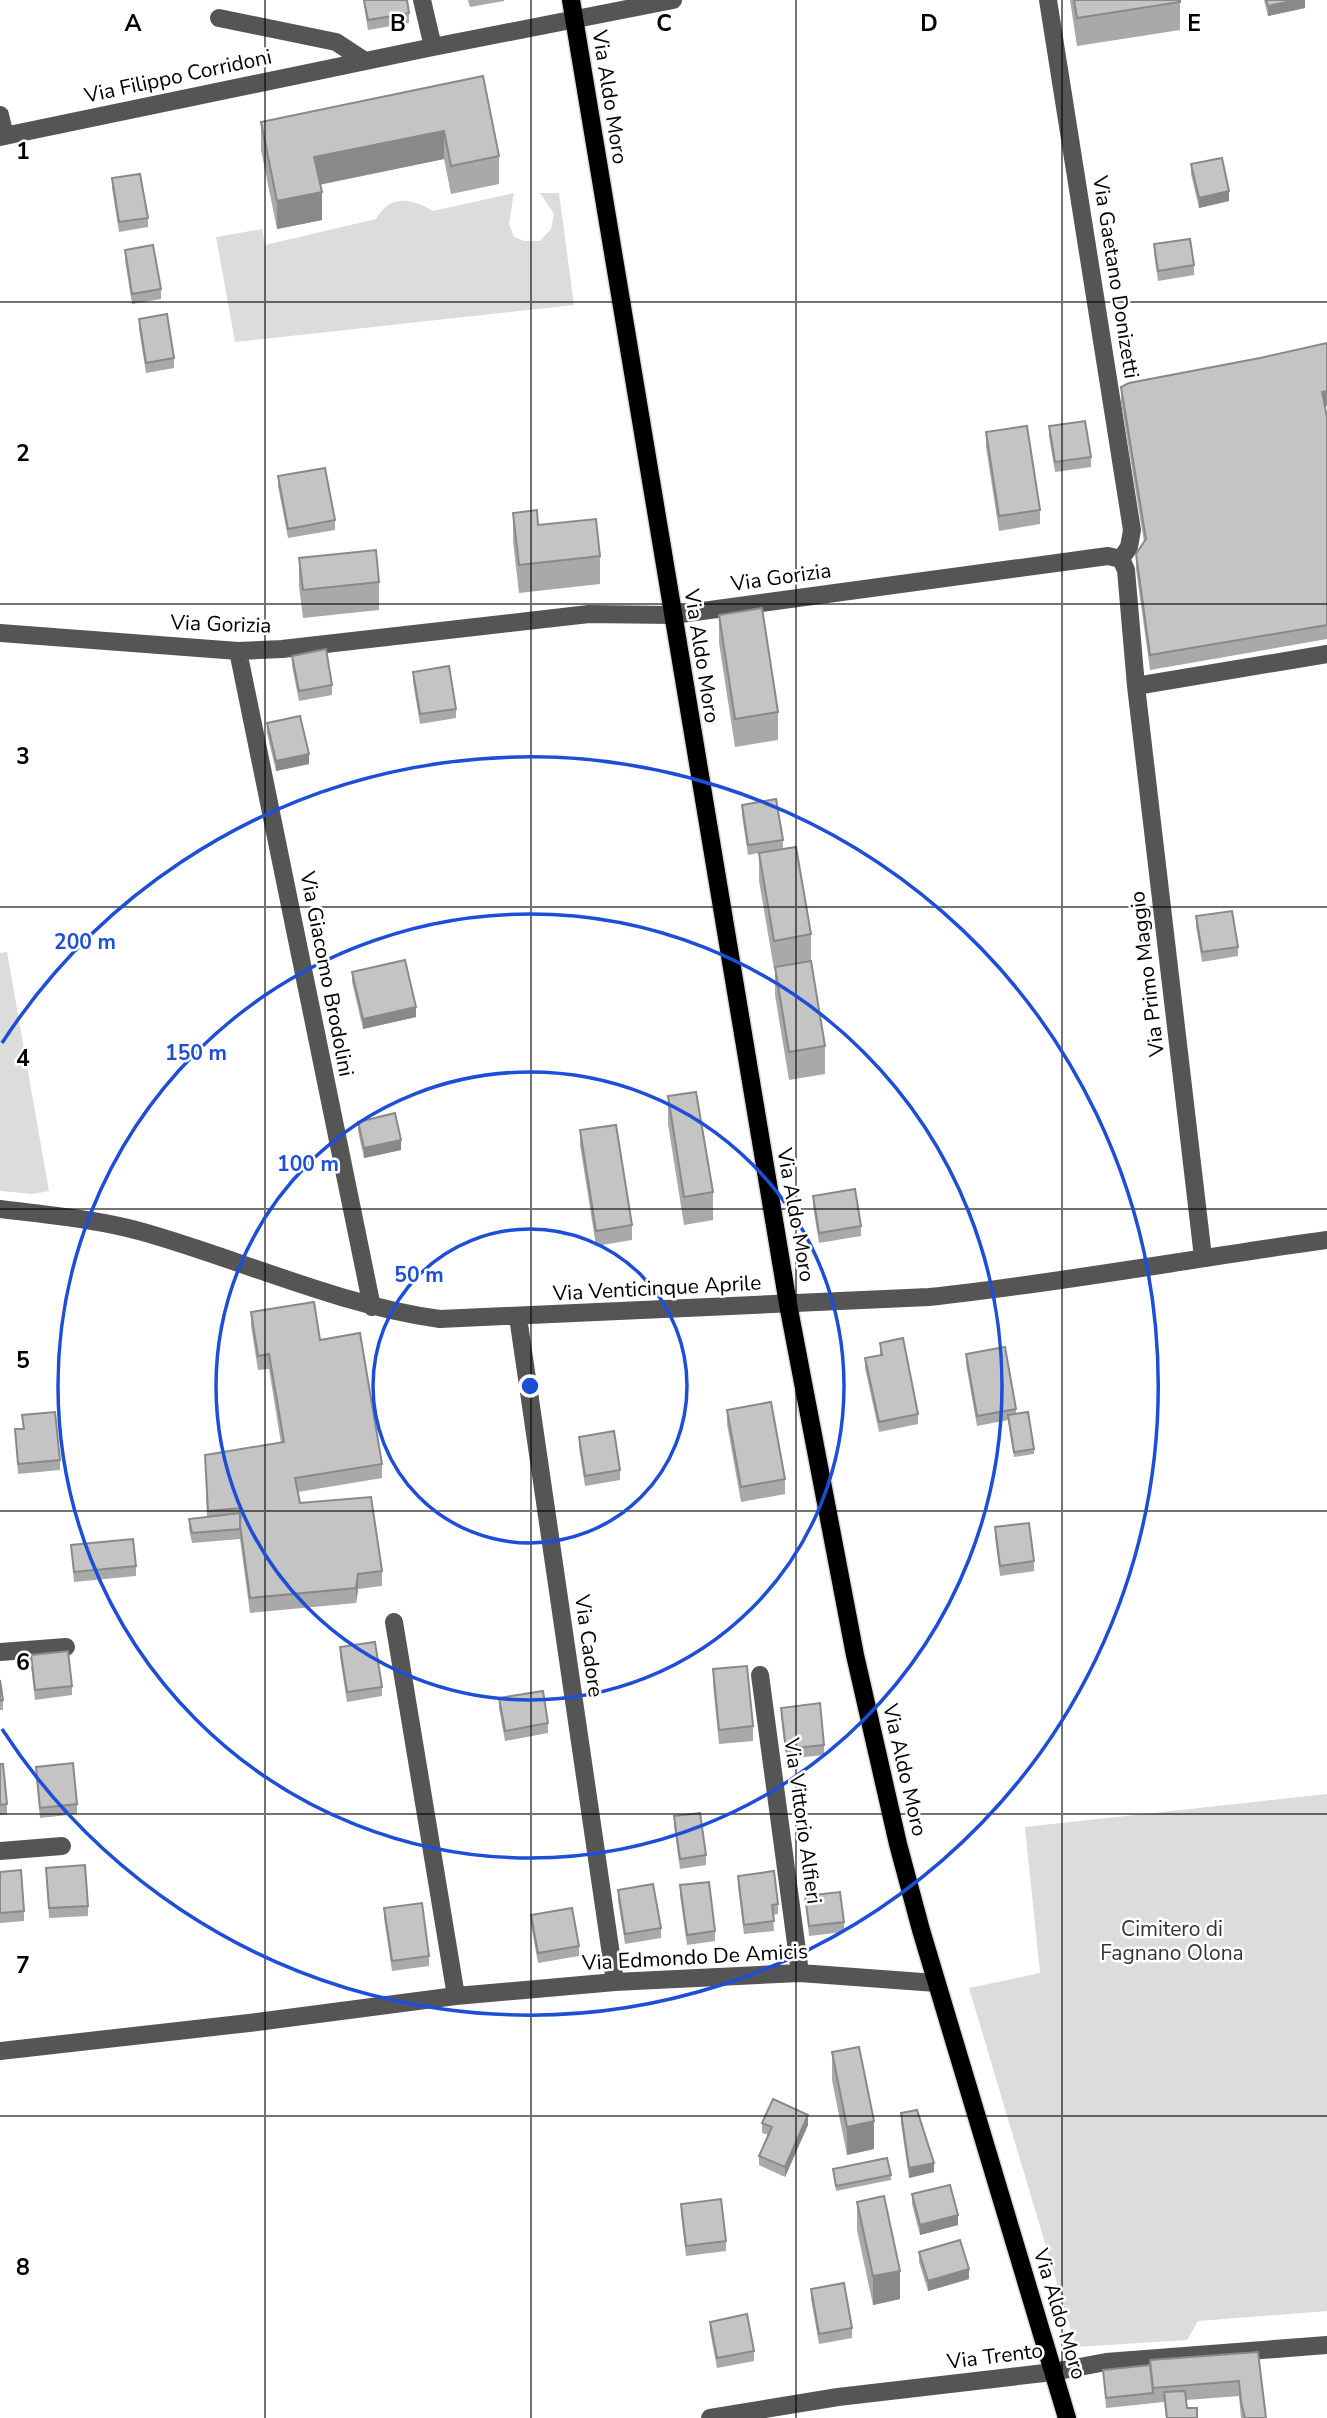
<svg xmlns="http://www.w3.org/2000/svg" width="1327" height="2418" font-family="'Nunito Sans',sans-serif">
	<rect width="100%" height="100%" fill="#fff"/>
	<path fill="#dcdcdc" d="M514,193L509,224L514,237L524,241H540L551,229L554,214L540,193H559L574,305L235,342L216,237L262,229L265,245L376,219C390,194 411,198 433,211Z
		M7,952L49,1191L33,1194L0,1191V953Z
		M1327,1794V2311L1198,2321L1187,2340L1076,2347L969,1988L1040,1973L1025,1827Z"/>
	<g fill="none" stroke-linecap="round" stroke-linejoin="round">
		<g stroke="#dbdbdb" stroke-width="21">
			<path id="major" d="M571,0L788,1304L855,1655L898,1844L921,1930L1067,2418"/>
		</g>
		<path stroke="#555" stroke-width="18" d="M422,0L433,47
			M1048,0L1132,530L1129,547L1121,559
			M219,18L336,42L365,61
			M0,115L5,136
			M0,137L433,47L673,0
			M0,633L238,651L282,649L589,614L673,615L1108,556L1121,559L1126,570L1136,686L1327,654
			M238,651L372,1307
			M1136,686L1203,1257
			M0,1209C47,1215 97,1219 143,1232C242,1260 338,1305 440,1319L929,1297C1062,1283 1194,1258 1327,1240
			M518,1317L615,1982
			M394,1622L456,1996
			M0,1652L66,1647
			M760,1675L800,1973
			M0,1851L62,1846
			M0,2051L249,2023L456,1996L615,1982L800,1973L936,1983
			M710,2418L838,2397L1053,2372L1106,2362L1327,2345"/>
		<use href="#major" stroke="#000" stroke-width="18"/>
	</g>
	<path fill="#a9a9a9" d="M363,0H407L409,13V23L368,30Z
		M468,0H504V1L470,7Z
		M1070,0H1180V30L1077,46Z
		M1264,0H1305V8L1268,16Z
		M483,76L499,156V184L451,194L444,159L320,184L322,220L277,229L261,150V122Z
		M1191,164L1229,201L1199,208L1191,174Z
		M112,178L148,218V227L119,232L112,188Z
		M1154,244L1194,265V275L1158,281L1154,254Z
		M125,250L161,289V299L132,304L125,260Z
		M139,319L174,358V368L146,373L139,329Z
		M1327,343V406H1325L1327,417V639L1150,670L1136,569V554L1144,542L1121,402V387L1260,358Z
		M1049,426L1091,457V467L1055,472L1049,436Z
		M986,432L1040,510V524L999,531L986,447Z
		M278,476L335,520V530L288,538L278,486Z
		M513,513L600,556V584L519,593L513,541Z
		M299,558L379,582V610L303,618L299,586Z
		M719,615L778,712V740L735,747L719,643Z
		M292,656L332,685V695L299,701L292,666Z
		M413,672L456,709V718L420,724L413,682Z
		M267,723L309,764L276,771L267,733Z
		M742,805L783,840V849L811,934V962L825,1046V1074L789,1080L775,995V968L774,969L759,881V853L748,855L742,815Z
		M1196,916L1238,947V956L1202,962L1196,926Z
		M352,972L416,1017L363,1029L352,982Z
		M668,1096L713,1192V1220L684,1225L668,1124Z
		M358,1122L401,1150L364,1158L358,1131Z
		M580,1130L632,1225V1240L596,1246L580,1145Z
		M813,1196L861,1226V1236L819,1243L813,1206Z
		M251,1312L320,1340L382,1464V1478L298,1492L300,1503L382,1571V1586L358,1589L356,1603L250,1613L240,1539L192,1543L189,1529V1519L207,1517L205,1455L281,1443L269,1369L258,1370L251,1326Z
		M880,1343L918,1414V1424L879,1432L865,1368V1358L880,1355Z
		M966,1354L1016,1409V1414L1034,1449V1454L1014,1457L1008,1420L977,1426L966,1364Z
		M727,1410L785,1479V1494L741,1502L727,1424Z
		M22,1415L60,1460V1470L18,1474L15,1429H23Z
		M579,1437L620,1470V1480L585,1486L579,1447Z
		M995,1527L1034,1561V1571L1000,1576L995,1537Z
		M71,1545L136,1566V1576L74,1582Z
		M340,1647L382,1687V1696L347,1702L340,1657Z
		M31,1655L72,1686V1695L35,1700L31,1665Z
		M713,1669L753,1726V1741L719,1744L713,1684Z
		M0,1680L3,1700V1710H0Z
		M499,1698L548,1723V1733L505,1741L499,1708Z
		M781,1708L824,1745V1755L786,1759L781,1717Z
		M0,1764L7,1804V1814L0,1815Z
		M36,1767L77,1804V1814L40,1818L36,1777Z
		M674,1816L706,1855V1865L680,1869L674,1826Z
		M46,1868L88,1906V1916L49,1918Z
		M0,1872L24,1911V1921L0,1923Z
		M738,1876L778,1904V1914L773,1915L774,1931L744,1934L738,1886Z
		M680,1885L715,1931V1941L687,1945L680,1895Z
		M618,1890L661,1928V1938L625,1944L618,1900Z
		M805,1896L844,1922V1932L809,1936Z
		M384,1908L429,1956V1966L392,1971L384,1918Z
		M531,1915L579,1946V1956L538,1963L531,1925Z
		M832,2052L874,2149L847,2155L832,2080Z
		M901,2113L934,2172L909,2178L901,2123Z
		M762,2123L808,2125L785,2177L759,2165V2156L768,2135L762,2133Z
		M833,2169L891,2175V2180L836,2191Z
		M912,2194L958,2225L920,2235L912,2204Z
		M857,2202L900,2299L873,2305L857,2230Z
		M681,2204L726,2241V2251L686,2256L681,2214Z
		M919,2252L969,2279L928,2291L919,2262Z
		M811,2289L852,2328V2338L819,2344L811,2299Z
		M710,2322L754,2351V2361L717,2368L710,2331Z
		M1258,2352L1266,2418H1241L1239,2396L1186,2400L1187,2408L1197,2418H1166L1164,2402L1106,2408L1103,2370Z"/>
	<path fill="#898989" d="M1296,0H1305V8L1268,16V6Z
		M444,131V159L314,186V157Z
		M1229,191V201L1199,208V198Z
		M322,192V220L277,229V201Z
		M1327,391V406L1322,407V392Z
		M309,754V764L276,771V761Z
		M416,1007V1017L363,1029V1019Z
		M401,1140V1150L364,1158V1148Z
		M358,1574V1589L356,1603V1588Z
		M808,2115V2125L785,2177V2167Z
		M874,2121V2149L847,2155V2127Z
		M934,2163V2172L909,2178V2168Z
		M958,2215V2225L920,2235V2225Z
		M969,2269V2279L928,2291V2281Z
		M900,2271V2299L873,2305V2276Z"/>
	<path fill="#c4c4c4" stroke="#898989" stroke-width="2" d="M364,0H407L409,13L368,20Z
		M1074,0H1180V2L1077,18Z
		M1266,0H1296L1268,6Z
		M483,76L499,156L451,166L444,131L314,157L322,192L277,201L261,122Z
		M1222,158L1229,191L1199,198L1191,164Z
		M140,174L148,218L119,222L112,178Z
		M1190,239L1194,265L1158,271L1154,244Z
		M153,245L161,289L132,294L125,250Z
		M167,314L174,358L146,363L139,319Z
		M1327,343V391L1322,392L1327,417V625L1150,655L1136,554L1146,539L1121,387L1129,383L1260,358Z
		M1085,421L1091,457L1055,462L1049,426Z
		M1027,426L1040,510L999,516L986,432Z
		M325,468L335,520L288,529L278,476Z
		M537,510L538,525L596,519L600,556L519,565L513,513Z
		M376,550L379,582L303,590L299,558Z
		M762,608L778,712L735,719L719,615Z
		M326,649L332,685L299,691L292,656Z
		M449,666L456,709L420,714L413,672Z
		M300,716L309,754L276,761L267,723Z
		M776,799L783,840L748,845L742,805Z
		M796,847L811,934L774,941L759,853Z
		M1232,911L1238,947L1202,952L1196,916Z
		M405,960L416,1007L363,1019L352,972Z
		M811,961L825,1046L789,1052L775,967Z
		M696,1092L713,1192L684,1197L668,1096Z
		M395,1113L401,1140L364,1148L358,1122Z
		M616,1125L632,1225L596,1231L580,1130Z
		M855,1189L861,1226L819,1233L813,1196Z
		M314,1302L320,1340L360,1333L382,1464L295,1478L300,1503L371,1497L382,1571L358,1574L356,1588L250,1598L240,1525L241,1508L208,1511L205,1455L284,1442L269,1354L258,1356L251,1312Z
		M903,1338L918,1414L879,1422L865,1358L882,1355L880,1343Z
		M1005,1347L1016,1409L977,1416L966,1354Z
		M771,1402L785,1479L741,1487L727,1410Z
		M55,1412L60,1460L18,1464L15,1429H24L22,1415Z
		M1028,1412L1034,1449L1014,1452L1008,1415Z
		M614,1431L620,1470L585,1476L579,1437Z
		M240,1513V1529L192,1533L189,1519Z
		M1029,1523L1034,1561L1000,1566L995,1527Z
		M133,1539L136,1566L74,1572L71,1545Z
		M375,1642L382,1687L347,1692L340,1647Z
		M68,1651L72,1686L35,1690L31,1655Z
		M747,1666L753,1726L719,1730L713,1669Z
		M0,1680L3,1700L0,1701Z
		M543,1691L548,1723L505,1731L499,1698Z
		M820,1703L824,1745L786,1749L781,1708Z
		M73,1763L77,1804L40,1808L36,1767Z
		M0,1764H3L7,1804L0,1805Z
		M700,1813L706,1855L680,1859L674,1816Z
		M85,1865L88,1906L49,1908L46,1868Z
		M21,1870L24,1911L0,1913V1872Z
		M774,1871L778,1904L772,1905L774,1921L744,1925L738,1876Z
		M709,1882L715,1931L687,1935L680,1885Z
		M653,1884L661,1928L625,1934L618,1890Z
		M840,1892L844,1922L809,1926L805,1896Z
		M422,1903L429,1956L392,1961L384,1908Z
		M572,1908L579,1946L538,1953L531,1915Z
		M859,2047L874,2121L847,2127L832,2052Z
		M773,2099L808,2115L785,2167L759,2156L772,2127L762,2123Z
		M917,2110L934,2163L909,2168L901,2113Z
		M887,2158L891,2175L836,2186L833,2169Z
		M950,2185L958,2215L920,2225L912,2194Z
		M884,2196L900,2271L873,2276L857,2202Z
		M721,2199L726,2241L686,2246L681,2204Z
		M960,2240L969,2269L928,2281L919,2252Z
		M844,2283L852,2328L819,2334L811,2289Z
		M747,2314L754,2351L717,2358L710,2322Z
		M1258,2352L1266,2418H1245L1241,2402L1239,2381L1153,2388L1150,2360Z
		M1150,2365L1153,2393L1106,2398L1103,2370Z
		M1185,2391L1187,2408H1197V2418H1167L1164,2392Z"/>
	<path fill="none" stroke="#000" stroke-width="2" stroke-opacity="0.55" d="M265,0V2418M531,0V2418M796,0V2418M1062,0V2418M0,302H1327M0,604H1327M0,907H1327M0,1209H1327M0,1511H1327M0,1814H1327M0,2116H1327"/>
	<g fill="none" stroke="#1d4ed8" stroke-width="3.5">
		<circle cx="530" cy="1386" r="157"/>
		<circle cx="530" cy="1386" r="314"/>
		<circle cx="530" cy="1386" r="472"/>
		<path d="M2 1043A629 629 0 1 1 2 1729"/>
	</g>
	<g text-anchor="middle" stroke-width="5" stroke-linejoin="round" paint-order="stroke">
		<g font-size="21" fill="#000" stroke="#fff">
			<text transform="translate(178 76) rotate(-12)" y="7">Via Filippo Corridoni</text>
			<text transform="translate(610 97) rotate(81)" y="7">Via Aldo Moro</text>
			<text transform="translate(1116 277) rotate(81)" y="7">Via Gaetano Donizetti</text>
			<text transform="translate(781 577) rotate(-8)" y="7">Via Gorizia</text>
			<text transform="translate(221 624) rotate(2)" y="7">Via Gorizia</text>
			<text transform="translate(702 656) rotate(81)" y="7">Via Aldo Moro</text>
			<text transform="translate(327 974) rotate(79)" y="7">Via Giacomo Brodolini</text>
			<text transform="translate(1147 974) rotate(-97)" y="7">Via Primo Maggio</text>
			<text transform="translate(796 1215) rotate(80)" y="7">Via Aldo Moro</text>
			<text transform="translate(657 1288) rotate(-3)" y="7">Via Venticinque Aprile</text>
			<text transform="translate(589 1646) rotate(82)" y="7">Via Cadore</text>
			<text transform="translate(905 1770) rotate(77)" y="7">Via Aldo Moro</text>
			<text transform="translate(803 1821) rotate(82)" y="7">Via Vittorio Alfieri</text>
			<text transform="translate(695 1957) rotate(-3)" y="7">Via Edmondo De Amicis</text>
			<text transform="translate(1060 2314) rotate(73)" y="7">Via Aldo Moro</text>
			<text transform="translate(995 2356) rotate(-7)" y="7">Via Trento</text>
		</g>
		<g font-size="21" fill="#333" stroke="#fff">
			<text x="1172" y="1936">Cimitero di<tspan x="1172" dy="24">Fagnano Olona</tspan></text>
		</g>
	</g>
	<g font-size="23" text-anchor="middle" font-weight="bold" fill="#000" stroke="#fff" stroke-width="5" stroke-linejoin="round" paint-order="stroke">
		<text x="133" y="31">A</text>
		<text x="398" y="31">B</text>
		<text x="664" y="31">C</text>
		<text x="929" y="31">D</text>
		<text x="1194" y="31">E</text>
		<text x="23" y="159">1</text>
		<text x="23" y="461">2</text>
		<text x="23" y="764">3</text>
		<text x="23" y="1066">4</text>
		<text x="23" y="1368">5</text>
		<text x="23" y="1670">6</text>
		<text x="23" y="1973">7</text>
		<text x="23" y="2275">8</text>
	</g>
	<circle cx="530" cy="1386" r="10" fill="#1d4ed8" stroke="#fff" stroke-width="3.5"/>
	<g font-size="21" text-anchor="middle" font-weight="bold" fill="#1d4ed8" stroke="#fff" stroke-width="5" stroke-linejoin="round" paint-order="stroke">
		<text x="85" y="949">200 m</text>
		<text x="196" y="1060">150 m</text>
		<text x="308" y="1171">100 m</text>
		<text x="419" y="1282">50 m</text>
	</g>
</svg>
